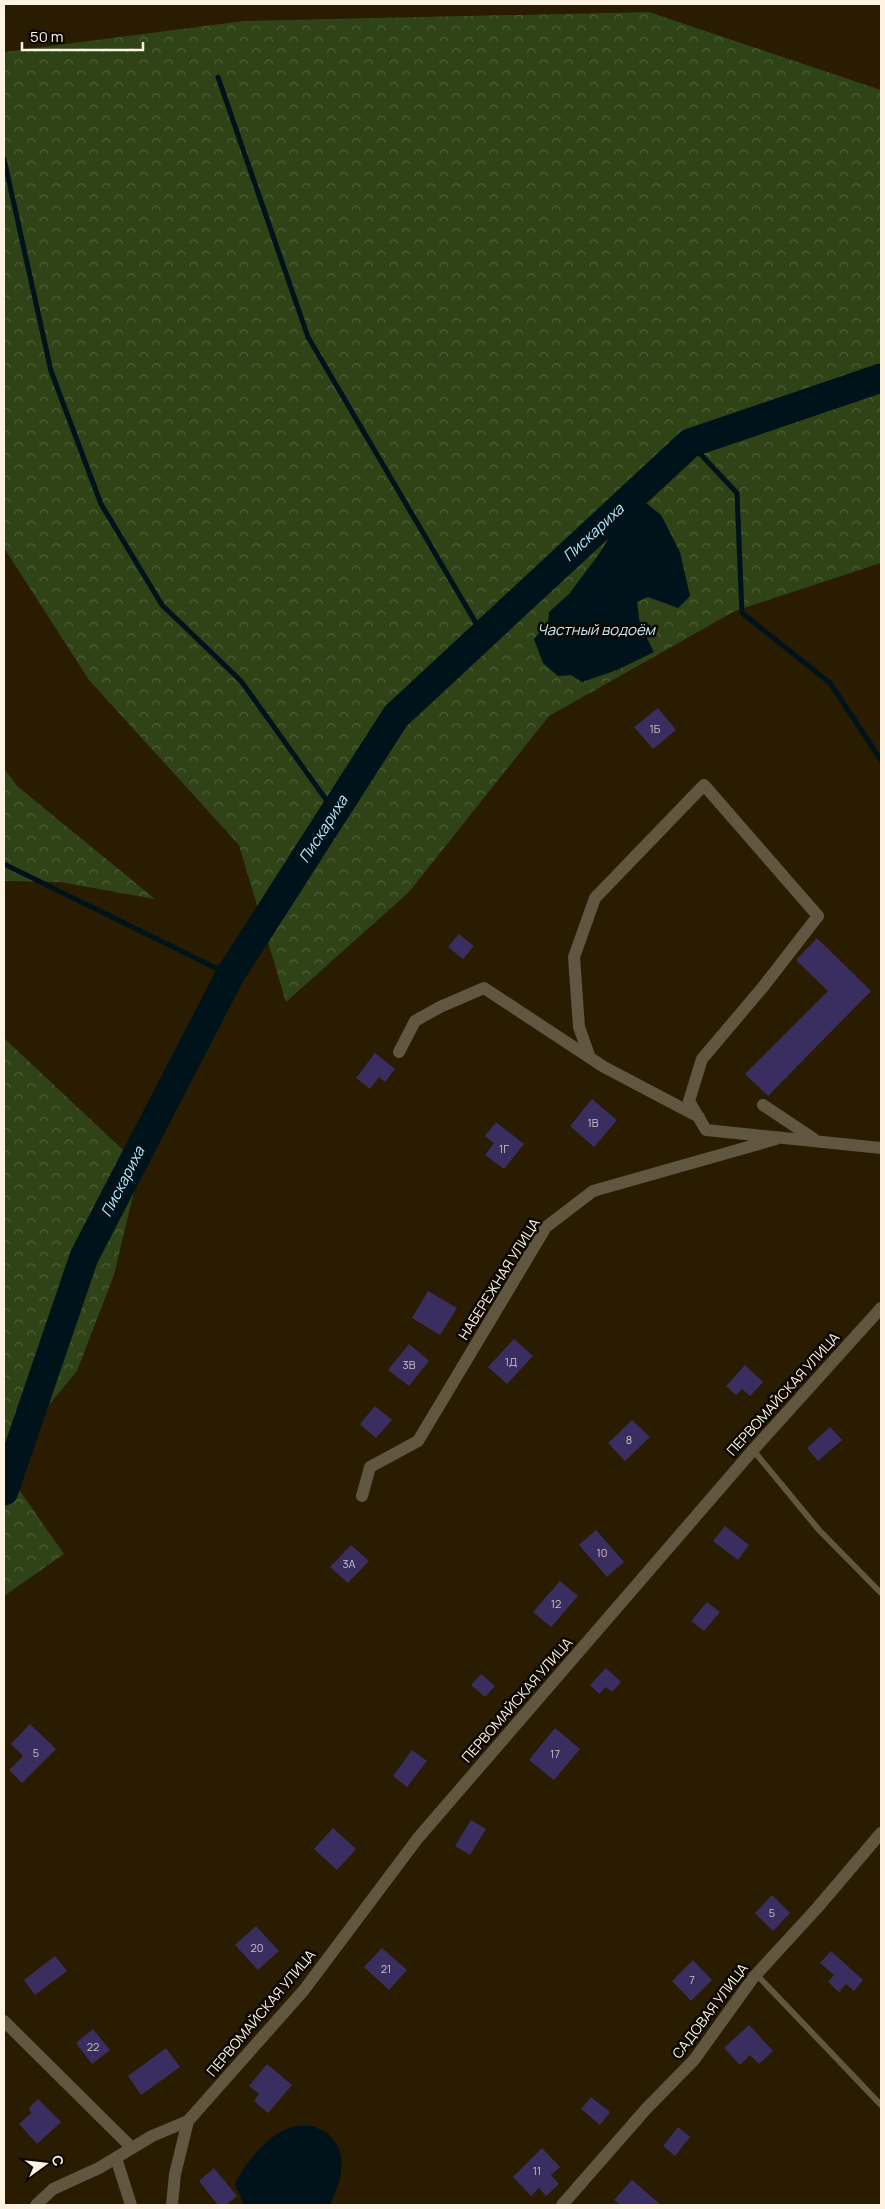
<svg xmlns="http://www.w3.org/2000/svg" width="885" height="2209" font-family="Manrope,sans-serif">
	<defs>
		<pattern id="forest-crowns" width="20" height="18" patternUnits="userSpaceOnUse" patternTransform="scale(1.25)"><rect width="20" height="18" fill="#2f4317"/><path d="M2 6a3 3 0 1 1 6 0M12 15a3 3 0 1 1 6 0" fill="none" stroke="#4e5f39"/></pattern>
	</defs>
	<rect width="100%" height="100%" fill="#291c01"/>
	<path fill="url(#forest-crowns)" d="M649,12L881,90V563L735,611L549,716L409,892L286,1002L239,845L89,680L4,548V52L244,21Z
		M4,768L17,786L155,899L60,882L4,881Z
		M4,1038L140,1166L114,1275L77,1371L4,1459Z
		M4,1468L64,1554L4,1596Z"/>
	<path fill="#00131b" d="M641,499L661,515L680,552L690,596L678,608L648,597L637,602L640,625L654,652L617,670L582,682L571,675L558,676L543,663L534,639L548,623L549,612L569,594L599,554L612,533Z
		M313,2126C318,2129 326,2131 330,2136C350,2155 340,2184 330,2205H244L235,2184C244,2164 268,2135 289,2128C296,2125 305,2126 313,2126Z"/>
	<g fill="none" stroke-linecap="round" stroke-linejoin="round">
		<path stroke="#00131b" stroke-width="5" d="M218,77L308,337L483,635
			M4,159L51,371L101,504L162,605L241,681L335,812
			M690,443L737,493L742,613L830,683L881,760
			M4,864L230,975"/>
		<path stroke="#00131b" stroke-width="29" id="s1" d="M4,1491L84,1257L230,975L396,716L690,443L881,378"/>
	</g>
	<path fill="#3a2e60" d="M658,708L676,730L653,749L634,727Z
		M459,934L474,946L463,959L448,947Z
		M817,938L871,991L768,1096L745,1074L828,991L796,960Z
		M375,1053L395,1069L385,1082L379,1077L370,1089L356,1078Z
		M592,1099L617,1120L594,1147L570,1126Z
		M496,1122L524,1144L504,1169L485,1155L494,1143L485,1136Z
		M428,1291L457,1308L440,1335L412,1318Z
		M514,1339L533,1356L507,1384L488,1367Z
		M409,1344L429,1361L409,1386L388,1370Z
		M745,1365L763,1382L750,1396L742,1389L736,1395L726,1386Z
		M375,1406L392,1420L376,1438L360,1424Z
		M632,1420L650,1437L625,1461L608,1443Z
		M830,1427L842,1440L818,1461L807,1448Z
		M725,1526L749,1545L738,1560L713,1541Z
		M596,1530L624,1562L607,1577L579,1545Z
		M351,1545L369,1561L348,1583L330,1567Z
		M560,1581L578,1596L551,1627L533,1612Z
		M707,1602L720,1612L704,1631L691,1621Z
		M606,1668L621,1682L612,1692L606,1687L599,1694L590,1685Z
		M481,1674L495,1686L485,1697L471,1685Z
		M30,1724L56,1749L22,1783L9,1770L23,1756L11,1744Z
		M555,1728L580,1749L554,1780L529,1760Z
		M412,1750L427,1761L407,1787L393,1776Z
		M471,1820L486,1829L470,1855L455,1846Z
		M333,1828L356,1849L337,1870L314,1849Z
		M772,1895L790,1913L773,1931L755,1913Z
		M256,1926L279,1951L258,1970L235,1945Z
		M382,1948L407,1970L389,1990L364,1967Z
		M831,1951L863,1980L854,1991L846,1984L839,1992L828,1982L834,1975L820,1963Z
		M55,1956L67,1971L35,1995L24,1980Z
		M693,1960L712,1980L691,2001L672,1981Z
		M749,2025L773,2051L759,2064L750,2055L740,2065L724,2048Z
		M93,2029L110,2050L92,2064L76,2043Z
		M166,2048L180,2067L141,2095L128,2076Z
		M267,2064L292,2085L268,2113L254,2101L259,2094L249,2086Z
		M591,2097L610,2112L600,2125L581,2109Z
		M38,2099L61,2122L37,2144L19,2124L31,2113L29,2108Z
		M678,2127L690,2137L675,2156L663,2146Z
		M542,2148L560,2167L551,2175L559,2184L546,2196L539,2188L531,2196L513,2177Z
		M214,2168L237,2196L226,2205H218L199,2181Z
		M632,2180L661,2205H621L614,2200Z"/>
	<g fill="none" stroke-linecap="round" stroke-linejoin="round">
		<path stroke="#61563f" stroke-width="6" d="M753,1450L819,1530L881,1593
			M756,1974L881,2105"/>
		<path stroke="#61563f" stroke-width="12" d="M399,1052L415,1021L440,1007L484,988L604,1067L699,1117
			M590,1058L579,1027L574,957L595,898L704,785L818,916L763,987L702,1059L689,1101L706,1130L881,1148
			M763,1105L814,1139
			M362,1496L370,1467L418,1441L546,1227L593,1191L776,1139
			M4,2021L132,2148
			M116,2158L131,2205
			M36,2205L53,2189L99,2168L152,2136L188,2121
			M172,2205L175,2174L188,2121L304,1990L418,1838L753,1450L881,1308
			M562,2205L646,2109L694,2060L753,1978L818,1907L881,1833"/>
	</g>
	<g text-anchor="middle" stroke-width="5" stroke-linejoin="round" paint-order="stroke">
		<g font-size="11" fill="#ccc2c2">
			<text x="655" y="733">1Б</text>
			<text x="593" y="1127">1В</text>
			<text x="504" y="1153">1Г</text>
			<text x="511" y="1366">1Д</text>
			<text x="409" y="1369">3В</text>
			<text x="629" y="1444">8</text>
			<text x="602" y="1557">10</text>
			<text x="349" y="1568">3А</text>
			<text x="556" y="1608">12</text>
			<text x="36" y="1757">5</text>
			<text x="555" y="1758">17</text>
			<text x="772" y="1917">5</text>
			<text x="257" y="1952">20</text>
			<text x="386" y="1973">21</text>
			<text x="692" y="1984">7</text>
			<text x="93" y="2051">22</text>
			<text x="537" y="2175">11</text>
		</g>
		<g font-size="14" fill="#fcf3e3" stroke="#0d0701">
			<text transform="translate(499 1279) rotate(-58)" y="5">НАБЕРЕЖНАЯ УЛИЦА</text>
			<text transform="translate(783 1394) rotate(-48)" y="5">ПЕРВОМАЙСКАЯ УЛИЦА</text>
			<text transform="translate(517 1700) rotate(-49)" y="5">ПЕРВОМАЙСКАЯ УЛИЦА</text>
			<text transform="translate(710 2011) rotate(-53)" y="5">САДОВАЯ УЛИЦА</text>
			<text transform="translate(261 2013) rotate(-50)" y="5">ПЕРВОМАЙСКАЯ УЛИЦА</text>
		</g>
		<g font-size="15" font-style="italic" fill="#c2eafa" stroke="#0d0701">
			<text dy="5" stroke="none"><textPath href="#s1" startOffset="1142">Пискариха</textPath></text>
			<text x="596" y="635">Частный водоём</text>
			<text dy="5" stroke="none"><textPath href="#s1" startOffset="738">Пискариха</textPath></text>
			<text dy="5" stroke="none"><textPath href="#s1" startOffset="332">Пискариха</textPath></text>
		</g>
	</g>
	<rect width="885" height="2209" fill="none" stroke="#fcf3e3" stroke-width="10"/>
	<g transform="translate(45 2164) rotate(75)" stroke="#0d0701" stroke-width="4" paint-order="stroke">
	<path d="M0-4L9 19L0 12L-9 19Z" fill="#fcf3e3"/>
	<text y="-8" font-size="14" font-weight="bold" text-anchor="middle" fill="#fcf3e3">С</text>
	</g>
	<path d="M22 42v8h121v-8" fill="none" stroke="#fcf3e3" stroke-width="2.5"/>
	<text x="30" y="42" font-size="15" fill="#fcf3e3" stroke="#0d0701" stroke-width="4" paint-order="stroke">50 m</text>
</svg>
